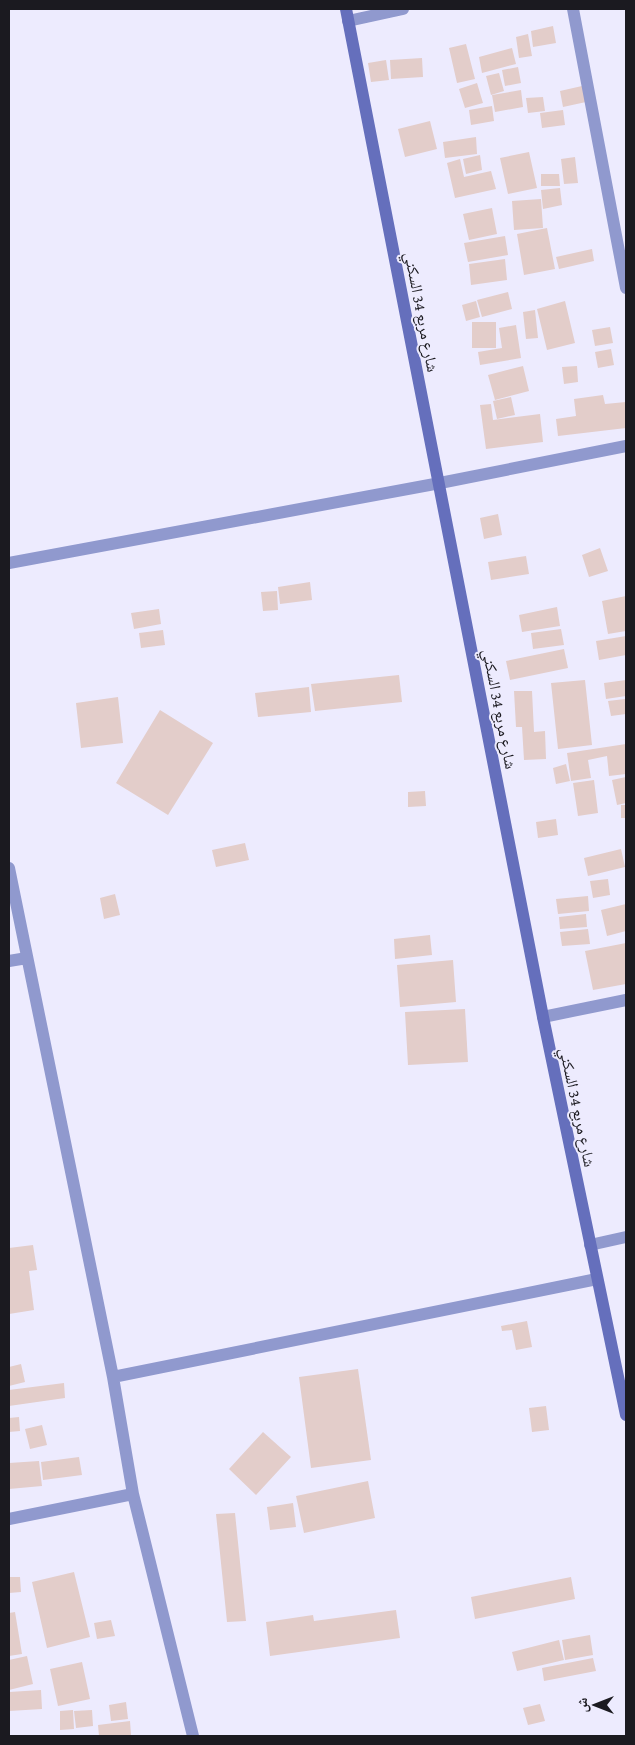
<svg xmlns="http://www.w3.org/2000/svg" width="635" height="1745" font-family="'Crimson Pro','Noto Naskh Arabic',serif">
	<rect width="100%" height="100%" fill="#edebfe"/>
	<path fill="#e3cdca" d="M553,26L556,43L533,47L531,31Z
		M528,34L532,56L519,58L516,37Z
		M466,44L475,79L457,83L449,48Z
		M512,48L516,64L482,73L479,57Z
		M422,58L423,77L391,79L390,60Z
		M386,60L389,80L371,82L368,63Z
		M518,67L521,83L505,86L502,70Z
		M499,73L504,91L491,95L486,76Z
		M477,83L483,103L465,108L459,89Z
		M582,86L586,102L563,107L560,91Z
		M521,90L523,107L495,112L492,95Z
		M543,97L545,111L528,113L526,98Z
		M492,106L494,121L471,125L469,110Z
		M563,110L565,125L542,128L540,113Z
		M430,121L437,149L405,157L398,129Z
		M476,137L477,154L445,158L443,142Z
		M529,152L537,188L508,194L500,158Z
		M480,155L482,170L466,174L463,159Z
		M575,157L578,183L564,184L561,159Z
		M460,159L464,177L491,171L496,189L455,198L447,163Z
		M541,174H559L560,186H541Z
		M560,188L562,205L543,209L541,190Z
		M541,199L543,228L514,230L512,201Z
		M492,208L497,234L469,240L463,214Z
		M547,228L555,269L524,275L517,234Z
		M505,236L508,255L468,262L464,243Z
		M592,249L594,261L559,269L556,257Z
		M505,259L507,280L471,285L469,264Z
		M508,292L512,309L482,317L477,300Z
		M476,301L480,317L466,321L462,305Z
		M565,301L575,343L547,350L537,309Z
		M535,310L538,338L526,339L523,312Z
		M472,322H496V348H472Z
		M516,325L521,358L480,365L478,352L502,348L499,328Z
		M610,327L613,343L595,346L592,330Z
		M611,349L614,365L598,368L595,352Z
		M523,366L529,391L495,400L488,375Z
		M577,366L578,382L564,384L562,367Z
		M603,395L605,404L626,402V428L558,436L556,419L576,416L574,399Z
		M511,397L515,415L497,419L493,401Z
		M491,404L493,420L540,414L543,442L486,449L480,405Z
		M498,514L502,535L484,539L480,518Z
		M600,548L608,571L589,577L582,555Z
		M526,556L529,574L491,580L488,562Z
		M310,582L312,600L280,604L278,587Z
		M277,591L278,610L263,611L261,592Z
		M626,596V631L608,634L602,601Z
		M557,607L560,626L522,632L519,615Z
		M159,609L161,624L134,629L131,613Z
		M561,629L564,645L533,649L531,633Z
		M163,630L165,645L141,648L139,633Z
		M626,636V655L599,660L596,641Z
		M564,649L568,668L510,680L506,661Z
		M399,675L402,702L315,711L311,684Z
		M585,680L592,745L558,749L551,683Z
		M626,680V696L606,699L604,683Z
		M309,687L311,712L258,717L255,693Z
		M514,691H532L534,732L545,731L546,759L524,760L522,727H516Z
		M118,697L123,743L81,748L76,703Z
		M625,699L626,714L611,716L608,701Z
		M160,710L213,743L168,815L116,783Z
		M626,744V774L609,776L607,756L588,760L591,778L571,781L567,753Z
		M566,764L570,781L556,784L553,768Z
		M626,777V803L617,805L612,780Z
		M594,780L598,813L578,816L573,783Z
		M425,791L426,806L408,807V792Z
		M621,805H626V818H621Z
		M556,819L558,835L538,838L536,822Z
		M245,843L249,860L216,867L212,850Z
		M621,849L625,867L588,876L584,858Z
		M608,879L610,895L593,898L590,881Z
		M115,894L120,915L104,919L100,898Z
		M588,896L589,911L558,914L556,899Z
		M626,904V931L607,936L601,910Z
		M586,914L587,927L560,929L559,917Z
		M588,929L590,944L562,946L560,932Z
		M430,935L432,955L395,959L394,939Z
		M626,943V984L593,990L585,951Z
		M453,960L456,1002L400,1007L397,965Z
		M465,1009L468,1062L408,1065L405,1012Z
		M33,1245L37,1270L29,1271L34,1310L9,1314V1248Z
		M527,1321L532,1347L516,1350L512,1330L502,1331L501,1326Z
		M21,1364L25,1382L9,1386V1367Z
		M358,1369L371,1460L311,1468L299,1377Z
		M64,1383L65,1398L9,1406V1390Z
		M546,1406L549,1430L532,1432L529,1408Z
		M19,1417L20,1431L9,1432V1418Z
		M42,1425L47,1445L30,1449L25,1429Z
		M263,1432L291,1457L256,1495L229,1469Z
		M79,1457L82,1475L43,1480L41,1462Z
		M39,1461L42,1486L9,1489V1463Z
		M368,1481L375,1518L304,1533L296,1496Z
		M293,1503L296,1527L270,1530L267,1507Z
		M235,1513L246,1621L227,1622L216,1514Z
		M74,1572L90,1637L47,1648L32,1582Z
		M9,1577H20L21,1592L9,1593Z
		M571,1577L575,1599L475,1619L471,1597Z
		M396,1610L400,1638L270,1656L266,1622L313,1615L314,1621Z
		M15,1612L22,1654L9,1656V1613Z
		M111,1620L115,1636L97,1639L94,1623Z
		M590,1635L593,1655L565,1660L562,1640Z
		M559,1640L564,1660L517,1671L512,1652Z
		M27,1656L33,1684L9,1690V1660Z
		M593,1658L596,1671L544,1681L542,1668Z
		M82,1662L90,1699L58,1706L50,1669Z
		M41,1690L42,1709L9,1711V1692Z
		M126,1702L128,1719L111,1721L109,1705Z
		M540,1704L545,1721L528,1725L523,1708Z
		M73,1710L74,1729L60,1730V1711Z
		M92,1710L93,1726L76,1728L74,1711Z
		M130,1721L131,1735L99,1736L98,1725Z"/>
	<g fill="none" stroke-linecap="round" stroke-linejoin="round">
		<path stroke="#9099ce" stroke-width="12" d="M573,9L626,288
			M348,21L403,9
			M9,563L440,483L626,446
			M9,868L113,1377L133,1494L193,1736
			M9,961L27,958
			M543,1017L626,1000
			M590,1245L626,1237
			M113,1377L597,1279
			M9,1519L133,1494"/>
		<path stroke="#656fbc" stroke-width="12" d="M346,9L543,1017L626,1415"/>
	</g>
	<g text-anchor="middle" stroke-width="4" stroke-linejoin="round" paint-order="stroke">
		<g font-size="16" fill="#1b1a20" stroke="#edebfe">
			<text transform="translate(422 312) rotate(79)" y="6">شارع مربع 34 السكني</text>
			<text transform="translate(500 709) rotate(79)" y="6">شارع مربع 34 السكني</text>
			<text transform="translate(578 1107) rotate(78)" y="6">شارع مربع 34 السكني</text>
		</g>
	</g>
	<rect width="635" height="1745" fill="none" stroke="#1b1a20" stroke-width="20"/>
	<g transform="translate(595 1705) rotate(270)" stroke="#edebfe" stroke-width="4" paint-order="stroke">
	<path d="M0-4L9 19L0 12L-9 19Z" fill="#1b1a20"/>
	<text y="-8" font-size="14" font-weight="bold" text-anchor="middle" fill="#1b1a20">ش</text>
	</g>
</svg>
